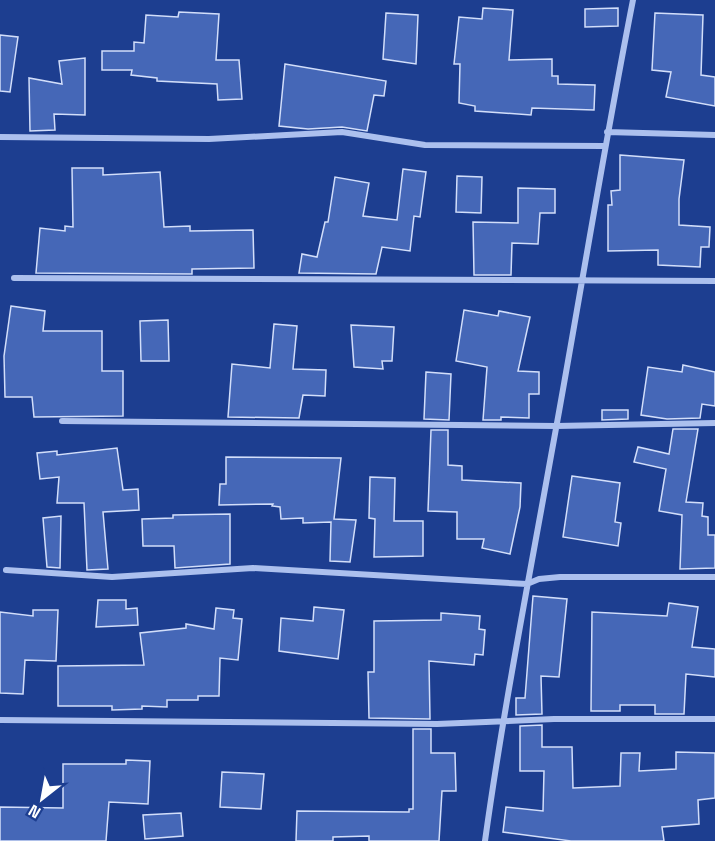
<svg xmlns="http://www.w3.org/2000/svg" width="715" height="841" font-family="'Space Grotesk',sans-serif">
	<rect width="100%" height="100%" fill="#1d3e90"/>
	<path fill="#4567b7" stroke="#d2defa" stroke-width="1.5" d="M483,8L513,10L509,60L552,59V76H558V84L595,85L594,110L532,108L531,115L475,111V106L459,103L460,64H454L459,17L482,19Z
		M618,8V26L585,27V9Z
		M179,12L219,14L216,60H239L242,99L218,100L217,84L157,81V78L131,75L132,70H102V51H134V42L144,43L146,15L178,17Z
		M386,13L418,15L416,64L383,59Z
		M655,13L703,15L701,75L715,77V106L666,97L671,72L652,70Z
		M0,35L18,37L10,92L0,91Z
		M85,58V115L54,114L55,130L30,131L29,78L62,84L59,61Z
		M285,64L386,81L384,96L374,95L367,131L342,127L308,129L279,126Z
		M620,155L684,160L679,199V225L710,227L709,247H701L700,267L658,265V250L608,251V205H612L611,191L620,190Z
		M72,168H103V175L160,172L164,227L190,226V231L253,230L254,268L192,269V274L36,273L40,228L65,231V226L73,227Z
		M403,169L426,172L420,217L414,216L410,251L382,247L376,274L299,273L302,254L317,257L325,222H328L335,177L369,183L363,216L397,220Z
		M457,176L482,177L481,213L456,212Z
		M518,188L555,189V213H540L538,244L512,243L511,275H474L473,222L518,223Z
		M11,306L45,311L43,331H102V371H123V416L34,417L32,397H5L4,356Z
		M464,310L498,316L499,311L530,317L518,371L539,372V394H529V418L501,417V420H483L487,367L456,361Z
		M168,320L169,361H141L140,321Z
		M274,324L297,326L293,369L326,370L325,396L303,395L299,418L228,417L232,364L270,368Z
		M351,325L394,327L392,361H382L383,369L354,367Z
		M683,365L715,372V406L702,404L700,418L667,419L641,415L648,367L682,372Z
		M426,372L451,374L449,420L424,419Z
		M602,410H628V419L602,420Z
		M673,429H698L686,502L703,503L702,516L708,517V535H715V568L680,569L682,515L659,511L666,469L634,462L638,447L669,454Z
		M431,430H448V465L462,466V480L521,483L520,507L510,554L482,548L484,539H457V512L428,511Z
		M117,448L123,490L138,489L139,510L103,512L108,569L87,570L84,503H57L59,477L40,479L37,453L57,451V455Z
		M226,457L341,458L334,519L356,520L350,562L330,561L331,522L303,523V518L281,519L280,507L272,506L273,504L219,505L220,484H226Z
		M572,476L620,483L615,522L621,523L618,546L563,537Z
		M370,477L395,478L394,521H423V556L374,557L375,519L369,518Z
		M230,514V564L175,568L174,546H143L142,519L173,518V515Z
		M61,516L60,568L47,567L43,518Z
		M533,596L567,599L559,677L541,676L542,714L516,715V698H525Z
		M98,600H126V609L137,608L138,625L96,627Z
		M669,603L698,607L692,647L715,649V677L686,674L684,714H655V705H620V711H591L592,612L667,616Z
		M314,607L344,610L338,659L279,651L281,618L313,621Z
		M216,608L234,610L233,618L242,619L238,660L220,658L219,696H198V700H167V707L142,706V709L112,710V706H58V666L144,665L140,633L186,628V624L214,629Z
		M33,610H58L56,661L25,660L23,694L0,693V612L33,616Z
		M441,613L480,616L479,629L485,630L483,655L475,654L474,665L429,661L430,719L369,718L368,672H374V621L441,620Z
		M542,725V747H572L573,788L620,786L621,753H640L639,771L676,769V752L715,753V798L698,800L699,824L662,827L664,841H571L503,832L506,807L543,811L544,771H520V726Z
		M413,729H431V753H455L456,791H442L439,841H369V836L333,837V841H296L297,811L409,812V809H413Z
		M126,760L150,761L148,804L109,802L106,841H0V807L63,808V764H126Z
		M222,772L264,774L261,809L220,807Z
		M181,813L183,836L145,839L143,815Z"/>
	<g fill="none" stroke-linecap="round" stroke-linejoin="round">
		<path stroke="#acc0ee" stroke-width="6" d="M607,132L715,135
			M0,137L209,139L342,132L425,145L603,146
			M14,278L715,281
			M62,421L556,426L715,423
			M6,570L112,577L253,568L527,584L539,579L560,577H715
			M0,720L437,724L554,719H715
			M485,841C503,712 528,584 551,456C579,304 603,152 633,0"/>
	</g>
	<g transform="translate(42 799) rotate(211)" stroke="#1d3e90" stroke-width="4.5" paint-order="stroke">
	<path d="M0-4.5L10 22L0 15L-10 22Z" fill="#ffffff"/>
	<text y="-9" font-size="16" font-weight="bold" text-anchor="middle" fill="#ffffff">N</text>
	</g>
</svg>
